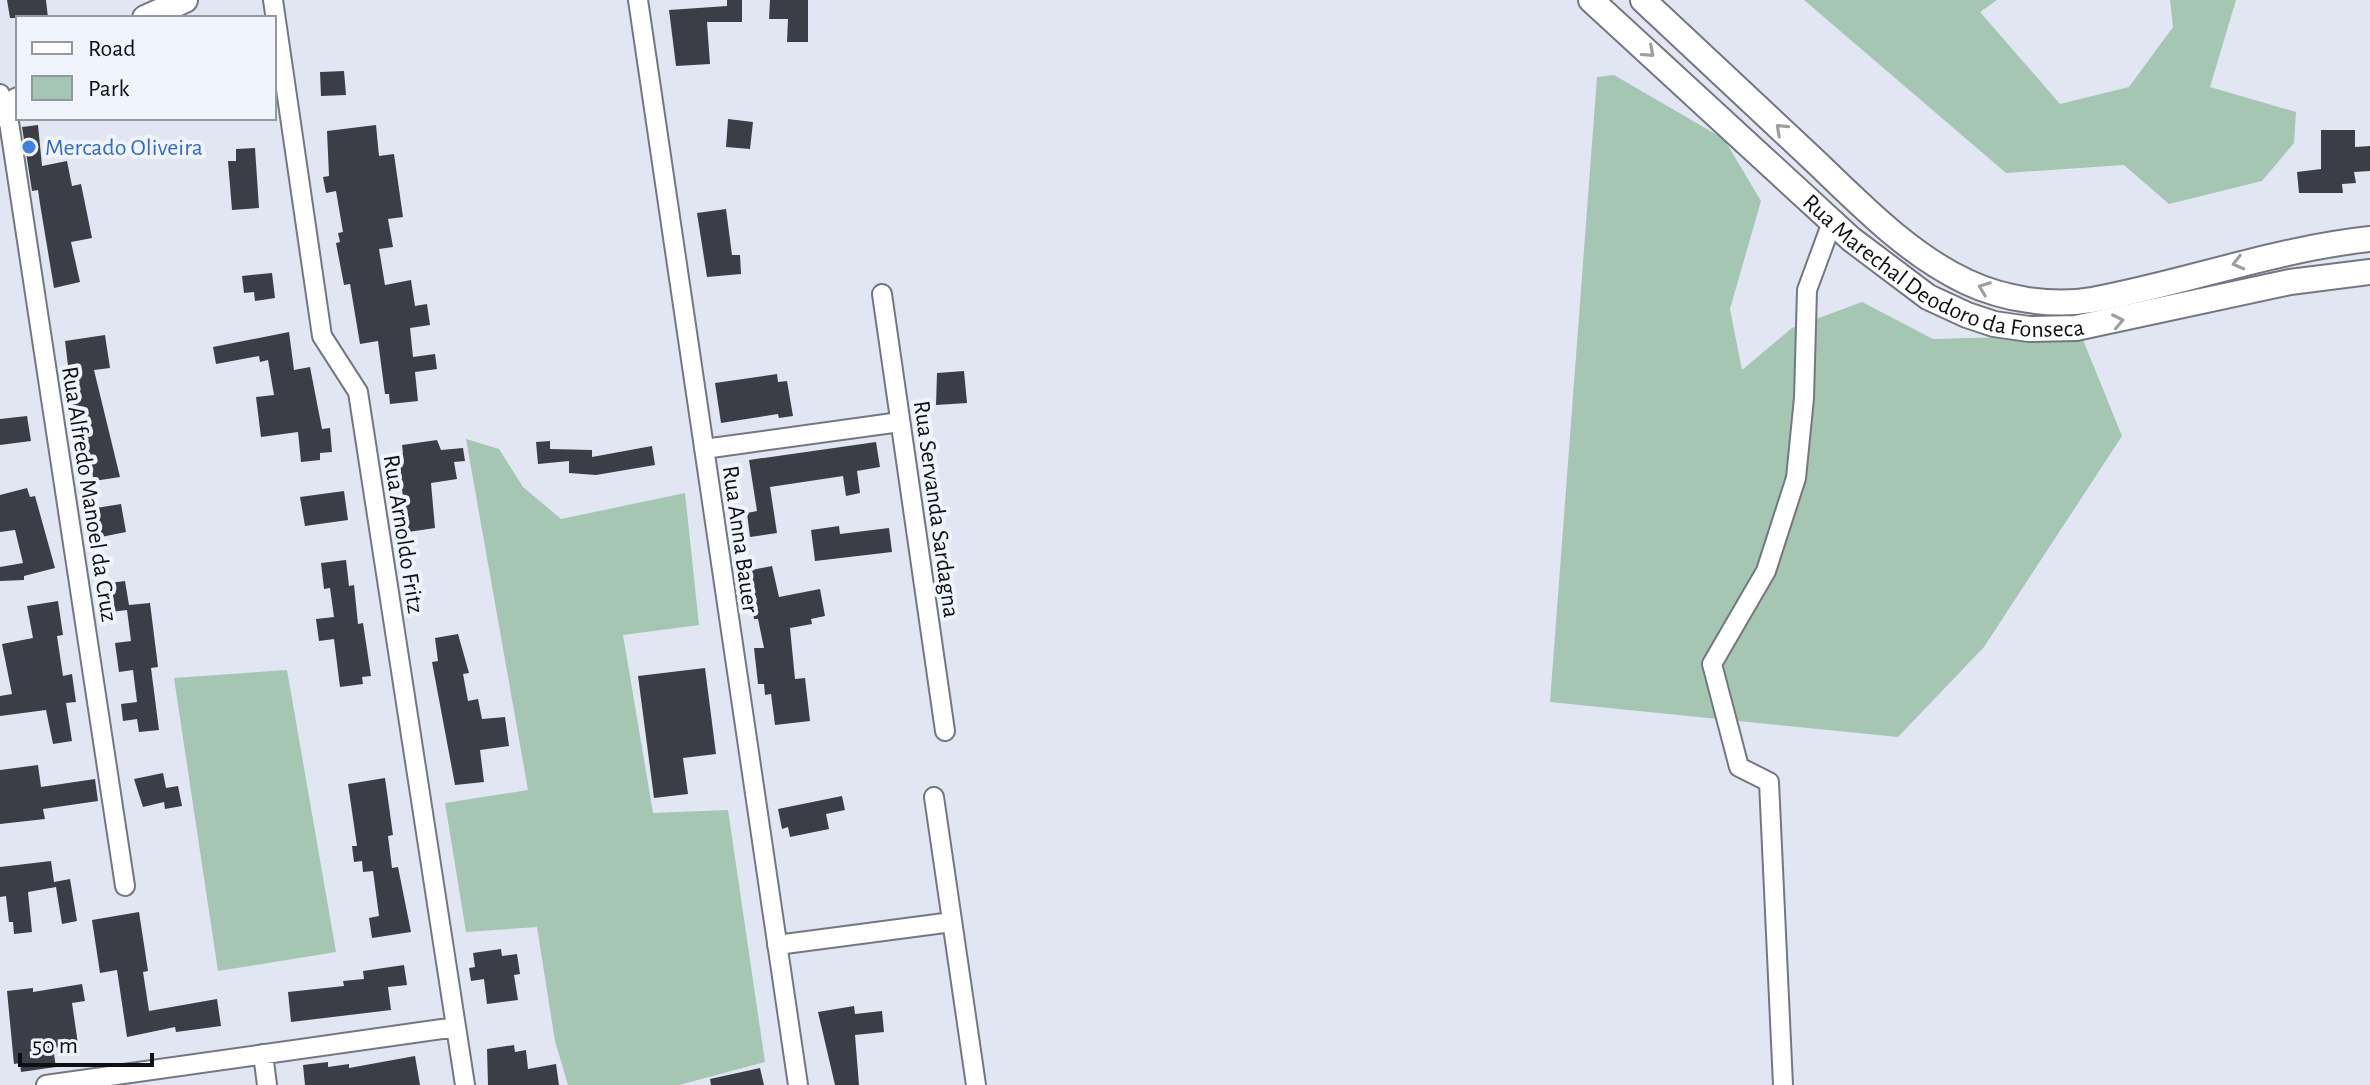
<svg xmlns="http://www.w3.org/2000/svg" width="2370" height="1085" font-family="'Alegreya Sans',sans-serif">
	<rect width="100%" height="100%" fill="#e2e6f2"/>
	<path fill="#a4c6b3" d="M1804,0H1997L1980,12L2060,104L2129,87L2173,27L2170,0H2236L2210,87L2296,112L2294,143L2262,181L2169,204L2124,165L2006,173Z
		M1614,75L1724,139L1761,201L1730,309L1742,370L1792,328L1862,302L1933,339L2081,335L2122,436L1984,647L1898,737L1550,702L1597,77Z
		M466,439L499,449L523,487L561,519L685,493L699,625L623,635L653,813L728,810L765,1062L679,1085H568L555,1041L537,927L466,932L445,803L528,790Z
		M287,670L336,952L218,971L174,678Z"/>
	<path fill="#3b3e47" d="M7,0H46L48,18H10Z
		M727,0H742V22H707L710,64L676,66L669,10L727,6Z
		M770,0H808V42H787L788,19H769Z
		M344,71L346,95L321,96L320,72Z
		M728,119L753,122L750,149L726,147Z
		M38,125L42,166L67,161L72,186L81,184L92,238L71,242L80,282L54,288L40,204L38,190L32,191L22,127Z
		M376,125L379,156L394,154L403,217L388,219L393,247L379,249L385,285L411,280L415,306L427,304L430,325L410,328L413,357L435,354L437,369L415,372L418,401L390,404L389,394H385L378,341L360,344L350,284L344,285L336,243L340,242L338,233L343,232L336,191L326,193L323,177L329,176L327,131Z
		M2321,130H2355V147L2370,146V171L2354,172L2356,183L2342,184L2343,193H2299L2297,172L2321,169Z
		M255,148L259,208L232,210L228,161H236V149Z
		M726,209L732,255H740L741,274L707,277L697,213Z
		M272,273L275,298L255,301L254,292L244,293L242,276Z
		M289,332L294,370L310,367L322,429L330,428L332,452L320,453V460L301,462L298,432L261,437L256,397L274,395L268,360L260,362L259,356L216,364L213,347Z
		M105,335L110,368L94,370L120,477L94,481L89,457L84,458L82,446L78,448L65,341Z
		M964,371L967,403L936,405L937,373Z
		M777,374L778,382L787,381L793,416L779,418L778,414L721,423L715,383Z
		M27,416L31,441L0,445V419Z
		M437,440L441,450L463,448L465,461L454,462L457,479L431,483L435,528L408,532L397,454L403,453L402,445Z
		M550,441V449L592,450V457L652,446L655,465L596,475L569,473V461L538,464L536,442Z
		M876,442L880,467L857,471L860,493L846,496L843,476L770,487L777,533L750,537L747,513L757,511L749,460Z
		M27,488L30,497L35,496L55,568L24,576V580L0,581V567L23,563L15,530L0,532V495Z
		M344,491L348,520L305,526L300,497Z
		M121,504L126,532L96,538L90,509Z
		M839,526L840,534L889,528L892,552L815,561L811,530Z
		M346,560L349,586L354,585L358,624L363,623L371,676L362,677L363,684L340,687L334,639L319,641L316,619L334,617L330,588L324,589L321,563Z
		M772,566L779,597L820,589L825,616L811,619L812,624L790,628L795,679L805,678L810,721L775,725L771,694L765,695L764,684H758L754,648H764L758,619H754L747,571Z
		M125,581L129,605L150,603L158,667L151,668L159,730L139,732L137,719L123,721L121,704L137,702L133,670L119,672L115,643L131,641L127,610L102,613L99,594L111,593L110,583Z
		M58,601L63,635L57,636L63,676L72,674L76,702L66,703L72,741L53,744L46,710L0,716V696L12,694L2,644L33,638L27,606Z
		M458,634L469,673L463,674L468,701L478,699L482,719L505,717L509,746L480,750L484,782L455,785L432,662L438,661L435,638Z
		M705,668L716,754L683,758L688,794L654,798L638,676Z
		M38,765L41,787L95,779L98,801L43,809L45,819L0,824V770Z
		M163,773L166,788L178,786L182,806L165,809L164,802L143,807L134,779Z
		M385,778L393,835L388,836L392,868L398,867L411,932L372,938L369,918L379,916L373,871L363,872L362,861L354,862L352,846H357L348,784Z
		M842,796L845,810L826,814L829,829L790,837L788,827L782,829L778,809Z
		M51,861L54,882L70,879L77,921L62,924L56,887L28,892L32,932L14,934L13,922H9L6,896L0,897V867Z
		M139,912L148,971L143,972L149,1011L217,999L221,1026L176,1032L175,1027L127,1037L117,970L100,973L92,920Z
		M501,949L502,956L517,954L520,974L514,975L518,1000L487,1004L484,979L471,981L469,968L475,967L473,953Z
		M404,965L407,985L388,987L391,1010L291,1022L288,992L344,986L343,981L364,979L363,971Z
		M82,984L85,1001L72,1003L78,1044L53,1048L56,1067L21,1072L20,1063L14,1064L7,991L33,988V992Z
		M854,1006L855,1014L882,1011L884,1032L855,1035L859,1085H835L818,1012Z
		M514,1045L515,1052L526,1050L528,1069L556,1064L559,1085H488L487,1049Z
		M415,1056L420,1085H305L303,1065L328,1062V1067L349,1064V1068Z
		M760,1068L764,1085H711L710,1079Z"/>
	<g fill="none" stroke-linecap="round" stroke-linejoin="round">
		<g stroke="#747781" stroke-width="22">
			<path id="minor" d="M273,0L322,336L358,392L465,1085
				M638,0L798,1085
				M0,94L7,109L125,886
				M882,294L945,731
				M704,449L900,422
				M934,797L976,1085
				M777,945L952,922
				M263,1054L267,1085
				M46,1085L456,1027
				M1783,1085L1769,782L1739,767L1712,664L1766,571L1796,478L1804,398L1807,290L1832,222"/>
		</g>
		<g stroke="#747781" stroke-width="28">
			<g id="major">
				<path id="s1" d="M1591,0L1851,239L1928,297L1967,315L1994,324L2029,329L2076,328L2290,282L2370,272"/>
				<path d="M1643,0C1700,54 1758,108 1816,162C1861,205 1909,255 1967,282C2003,299 2052,307 2092,300C2185,283 2275,249 2370,239"/>
				<path d="M145,18L185,0"/>
				<path d="M0,114L18,100"/>
			</g>
		</g>
		<use href="#minor" stroke="#fff" stroke-width="18"/>
		<use href="#major" stroke="#fff" stroke-width="24"/>
	</g>
	<defs><path id="oneway-chevron" d="M-2-3.5L2.5 0L-2 3.5" fill="none" stroke-width="1.6" stroke-linecap="round" stroke-linejoin="round" transform="scale(2)"/></defs>
	<g stroke="#9f9fa1">
		<use href="#oneway-chevron" transform="translate(1649 52) rotate(42)"/>
		<use href="#oneway-chevron" transform="translate(1781 129) rotate(-137)"/>
		<use href="#oneway-chevron" transform="translate(2238 263) rotate(166)"/>
		<use href="#oneway-chevron" transform="translate(1984 288) rotate(-159)"/>
		<use href="#oneway-chevron" transform="translate(2118 321) rotate(-12)"/>
	</g>
	<circle fill="#3f7fe0" stroke="#f0f4fd" stroke-width="3" cx="29" cy="147" r="8"/>
	<g text-anchor="middle" stroke-width="8" stroke-linejoin="round" paint-order="stroke">
		<g font-size="24" fill="#366cbe" stroke="#f0f4fd" text-anchor="start">
			<text x="45" y="155">Mercado Oliveira</text>
		</g>
		<g font-size="24" fill="#0e0f13" stroke="#f0f4fd">
			<text dy="8" stroke="none"><textPath href="#s1" startOffset="452">Rua Marechal Deodoro da Fonseca</textPath></text>
			<text transform="translate(90 494) rotate(81)" y="8">Rua Alfredo Manoel da Cruz</text>
			<text transform="translate(937 509) rotate(82)" y="8">Rua Servanda Sardagna</text>
			<text transform="translate(404 534) rotate(81)" y="8">Rua Arnoldo Fritz</text>
			<text transform="translate(741 539) rotate(82)" y="8">Rua Anna Bauer</text>
		</g>
	</g>
	<rect x="16" y="16" width="260" height="104" fill="#f0f4fd" stroke="#96989f" stroke-width="2"/>
	<rect x="32" y="42" width="40" height="12" fill="#ffffff" stroke="#96989f" stroke-width="2"/>
	<text x="88" y="56" font-size="24" fill="#0e0f13">Road</text>
	<rect x="32" y="76" width="40" height="24" fill="#a4c6b3" stroke="#96989f" stroke-width="2"/>
	<text x="88" y="96" font-size="24" fill="#0e0f13">Park</text>
	<path d="M20 1053v12h132v-12" fill="none" stroke="#0e0f13" stroke-width="4"/>
	<text x="32" y="1053" font-size="24" fill="#0e0f13" stroke="#f0f4fd" stroke-width="6" paint-order="stroke">50 m</text>
</svg>
